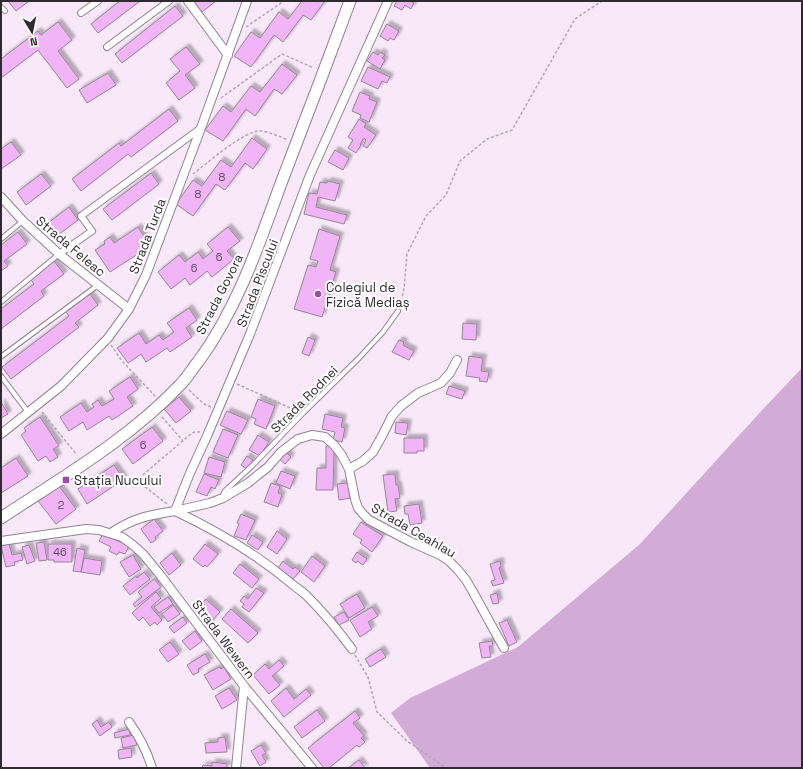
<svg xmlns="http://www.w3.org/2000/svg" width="803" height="769" font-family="'Space Grotesk',sans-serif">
	<defs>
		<filter id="shadow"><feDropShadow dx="3.5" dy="-3.5" stdDeviation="1" flood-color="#0004"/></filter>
	</defs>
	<rect width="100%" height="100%" fill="#f8e8f9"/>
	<path fill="#d2acd6" d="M802,368V768H430L391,713L410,698L518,647L640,544L765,407Z"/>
	<path fill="#f1b4f7" stroke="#948695" filter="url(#shadow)" d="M8,1H29L16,11Z
		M120,1H140L98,33L91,24Z
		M193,1H216L202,12Z
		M302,1H325L311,20L303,15L283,42L274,35L251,67L234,56L251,32L260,38L279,12L288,19Z
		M397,1H410L414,3L411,9L405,5L402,10L394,6Z
		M175,6L183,16L122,63L115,54Z
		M58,22L72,40L58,51L79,79L67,88L38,50L1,78V59L38,31L41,35Z
		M387,24L399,31L394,40L390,38L388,41L380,36Z
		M186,47L200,64L185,75L195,88L179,100L166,83L180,71L170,59Z
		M373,52L378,55L380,52L385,55L382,58L385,60L380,69L367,61Z
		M282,64L297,75L282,94L274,89L255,116L246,109L223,141L205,130L223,106L231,112L251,86L260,92Z
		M368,67L390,77L387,83L382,81L378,89L361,81Z
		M108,73L116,85L87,103L79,90Z
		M360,92L370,96L369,99L377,102L369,122L360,118L361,115L352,111Z
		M169,109L178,121L131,157L128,154L81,191L72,179L119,143L121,146Z
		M359,119L366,124L364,127L376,135L367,148L363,146L366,140L364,138L360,144L361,145L356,153L348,148L353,140L348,137Z
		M252,138L267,149L253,169L245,163L225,190L216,184L193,216L176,204L193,180L202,186L221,160L231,167Z
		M11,142L21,155L1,169V149Z
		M335,150L349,158L343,170L328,162Z
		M151,173L159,184L112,220L103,209Z
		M41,174L51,186L26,205L17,192Z
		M328,181L340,184L335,201L318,197L316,207L347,215L344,224L304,214L309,193L317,194L320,182L327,183Z
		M69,207L78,220L54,238L44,226Z
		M138,227L150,246L110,272L95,250L105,244L104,241L110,237L114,243Z
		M228,227L240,241L227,251L234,259L212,277L207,271L190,285L185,278L171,289L158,272L179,255L185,262L198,252L203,259L213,251L207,244Z
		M319,229L340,236L330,270L336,272L322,317L294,309L308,265L316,267L318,261L310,259Z
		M18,232L27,244L4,261L8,266L1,271V245Z
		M54,261L64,274L41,291L44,296L1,329V309L34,284L31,280Z
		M89,293L98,305L75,323L79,327L11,379L2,367L69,316L65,311Z
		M189,308L197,320L186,328L192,337L170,352L167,348L146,362L141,354L128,363L117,348L139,333L146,344L159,335L163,340L174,332L167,323Z
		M463,323L477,324L476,340L462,339Z
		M308,337L315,340L309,356L302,353Z
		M399,340L404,342L403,345L414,351L409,360L392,352Z
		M469,356L483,358L481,371L489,372L487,382L479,381L480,378L466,376Z
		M130,377L138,389L127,397L133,406L112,420L109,416L87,430L83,422L69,431L60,417L81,403L87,412L94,407L92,404L98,400L102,406L114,399L109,391Z
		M449,386L465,391L462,399L446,394Z
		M179,397L191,411L176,423L164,409Z
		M258,399L275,406L266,429L254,424L256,419L251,417Z
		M1,402L8,414L1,418Z
		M227,411L248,420L241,434L220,425Z
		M325,414L343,418L341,427L345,428L342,442L333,440L335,432L322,429Z
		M40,417L59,446L53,449L58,457L50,462L46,456L38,461L21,435L26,431L24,428Z
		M396,422L408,423L406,435L395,433Z
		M152,427L163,441L133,464L122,449Z
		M223,429L238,435L228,458L213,452Z
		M258,435L269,442L260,456L249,450Z
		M404,438H424V451H417V453H404Z
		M326,446H333V451H334L333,490H316L317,468H326Z
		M286,452L291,457L285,464L279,459Z
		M247,456L253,460L247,469L241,465Z
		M209,457L225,462L221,477L204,473Z
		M16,458L28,476L1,493V468Z
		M114,465L124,479L87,504L78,489Z
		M281,471L295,476L290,489L276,483Z
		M204,474L219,480L215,489L211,487L207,496L196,492Z
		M395,474L396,485H398L400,498L395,499L397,511L388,512L383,475Z
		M271,483L280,486L278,493L282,494L278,507L264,502Z
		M348,483L350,498L339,500L337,484Z
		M59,486L76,509L56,524L38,501Z
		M419,504L422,523L410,525L408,514H405L404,506Z
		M241,514L255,520L246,540L234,536L239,524L237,523Z
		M154,519L163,531L155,537L156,540L151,543L141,529Z
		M361,522L383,536L372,552L360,543L362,540L353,534Z
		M277,531L287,539L277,554L267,547Z
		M103,534L129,546L125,554L119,552L117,555L109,551L111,547L99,541Z
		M252,535L263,542L258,550L247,543Z
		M44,542L47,560L39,561L36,543Z
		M9,544L12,555L21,553L23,560L14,562L15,565L6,567L1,546Z
		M48,544H72V562H54V560H48Z
		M205,544L218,554L207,567L205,565L203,567L193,559Z
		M29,545L35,561L27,564L22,547Z
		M77,548L85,550L81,572L73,571Z
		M357,552L367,559L363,565L357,561L356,563L352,560Z
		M172,553L181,565L169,575L160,563Z
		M133,555L141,569L129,577L120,562Z
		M312,556L325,566L314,582L301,572Z
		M84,558L102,561L100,575L81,572Z
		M283,561L293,569L295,567L300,571L293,579L278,568Z
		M500,561L501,567L499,568L504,583L493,586L491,581L495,580L490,564Z
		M240,564L259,579L252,588L233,573Z
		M144,572L150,579L130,595L123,586L136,576L137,578Z
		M154,579L161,587L135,607L133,604L142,597L138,592Z
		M256,588L264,593L249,612L242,607L244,604L240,601L244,596L248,599Z
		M156,592L161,598L151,607L162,620L157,625L155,622L150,626L143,617L139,621L132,613Z
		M497,593L499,603L493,604L490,595Z
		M357,594L365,608L349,618L340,604Z
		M168,597L173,604L159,613L154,607Z
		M206,599L220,612L208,625L197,614L201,610L198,608Z
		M173,605L180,614L168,622L162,614Z
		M372,607L378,616L368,622L372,629L360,637L350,620Z
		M231,609L258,633L248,643L222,619Z
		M344,612L349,620L339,625L334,617Z
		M183,617L187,623L174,633L169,627Z
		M507,620L517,642L509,646L499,623Z
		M195,631L202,641L190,650L182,641Z
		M492,641L493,646H489L491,657L482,658L479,643Z
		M170,642L179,654L168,662L159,650Z
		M381,649L386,657L370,667L365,659Z
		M205,654L210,662L198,669L199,672L193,675L187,665Z
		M279,660L284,666L272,676L280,685L269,694L253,675L265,664L269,669Z
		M219,667L221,669L224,667L231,679L213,690L204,675Z
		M229,688L237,700L222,709L215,696Z
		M286,688L294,699L306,689L311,695L284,717L271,701Z
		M317,710L325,721L302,738L294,727Z
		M355,711L360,718L353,723L364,736L361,738L365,742L359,747L357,745L329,768H324L308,748Z
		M97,720L101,727L109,722L112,727L100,736L92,724Z
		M129,729L130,735L115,738L114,733Z
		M134,735L137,745L123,748L121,738Z
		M225,737L227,752L206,753L205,743L218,742V738Z
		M261,745L266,753L262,755L266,762L260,766L251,751Z
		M131,748L132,757L119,759L118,750Z
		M359,760L365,768H348Z
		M212,762L227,764V768H202L203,765L212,766Z"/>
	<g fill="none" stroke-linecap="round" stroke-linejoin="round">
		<g stroke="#918392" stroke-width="6">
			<path id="service" d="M1,7L5,11
				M1,239L23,221
				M1,302L59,254
				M2,356L98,285
				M1,376L28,412
				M223,498V495L225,491L253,465L303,413L359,358L383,332L398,311"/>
		</g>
		<g stroke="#918392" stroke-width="8">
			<path id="pedestrian" d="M81,13L98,1
				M107,47L169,1
				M59,254L92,231L81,216L201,128"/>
		</g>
		<g stroke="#918392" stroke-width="10">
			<path id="minor" d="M188,1L228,55
				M1,197L23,221L59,254L129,309
				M1,434L61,386L108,338L129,309L146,275L201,128L247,1
				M349,469L363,461L373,452L382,436L392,416L401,406L418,393L441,383L450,373L457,360
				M175,511L210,503L223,498L248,483L268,467L281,452L298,439L312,435L325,437L334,445L341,454L349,469L355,499L358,508L364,515L369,520L411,542L440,555L448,560L458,570L466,580L473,592L504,648
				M175,511C215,530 252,551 287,580C293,585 300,590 306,595C323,612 338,630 352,649
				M111,533C133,518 149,515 175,511L190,473L207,436L250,334L269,284L310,175L388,1
				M1,541L86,529L99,530L122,537L133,545L143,554L161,576L244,686L312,768
				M129,722C139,736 147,751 152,768
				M236,768L244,686"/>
		</g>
		<g stroke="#918392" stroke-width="13">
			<path id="secondary" d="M1,518C63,477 129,439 180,385C187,378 192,369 198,362C237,309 258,247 280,186C304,124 327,63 350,1"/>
		</g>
		<path stroke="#b3a6b4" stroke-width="1.5" stroke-dasharray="3 2" stroke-linecap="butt" d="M246,27L284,1
			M221,98L282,54L314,68
			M193,174C206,164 246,129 261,131C269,132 281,137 288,140
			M400,306L404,289L407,254L426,216L446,195L460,161L487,139L512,130L575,19L602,1
			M111,345L122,361L156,397
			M237,384L297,411
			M189,390L204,404L211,407
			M42,412L77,455
			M162,417L183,441
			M167,504L139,482L138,479L192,433L195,432H200
			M355,655L368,677L377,712L407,741L446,768"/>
		<use href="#service" stroke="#fff" stroke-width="4"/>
		<use href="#pedestrian" stroke="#fff" stroke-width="6"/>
		<use href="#minor" stroke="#fff" stroke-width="8"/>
		<use href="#secondary" stroke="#fff" stroke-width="11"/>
	</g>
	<g fill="#a446af" stroke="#fff" stroke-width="1.5">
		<circle cx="318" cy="294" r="4"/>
		<rect x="62" y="476" width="8" height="8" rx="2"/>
	</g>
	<g text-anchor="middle" stroke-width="4" stroke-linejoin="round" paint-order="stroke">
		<g font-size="11" fill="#604c62">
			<text x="222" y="181">8</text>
			<text x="198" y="198">8</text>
			<text x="219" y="261">6</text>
			<text x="194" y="272">6</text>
			<text x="143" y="449">6</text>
			<text x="61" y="509">2</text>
			<text x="60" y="556">46</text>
		</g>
		<g font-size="13" fill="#2f2a30" stroke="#fff">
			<text transform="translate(147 236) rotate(-69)" y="5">Strada Turda</text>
			<text transform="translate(71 246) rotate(40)" y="5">Strada Feleac</text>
			<text transform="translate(257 283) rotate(-69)" y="5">Strada Piscului</text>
			<text transform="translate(219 294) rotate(-63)" y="5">Strada Govora</text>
			<text transform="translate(304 399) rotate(-45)" y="5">Strada Rodnei</text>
			<text transform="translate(414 530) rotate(30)" y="5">Strada Ceahlau</text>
			<text transform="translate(224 639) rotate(53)" y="5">Strada Wewern</text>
		</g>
		<g font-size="13" fill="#2f2a30" stroke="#fff" text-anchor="start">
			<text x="326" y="292">Colegiul de<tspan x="326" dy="15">Fizică Mediaș</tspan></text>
			<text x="74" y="485">Stația Nucului</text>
		</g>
	</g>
	<rect width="803" height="769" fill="none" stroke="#2f2a30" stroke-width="4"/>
	<g transform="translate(32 32) rotate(170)" stroke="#ffffff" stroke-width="3" paint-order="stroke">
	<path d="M0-3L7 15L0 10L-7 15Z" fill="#2f2a30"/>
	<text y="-6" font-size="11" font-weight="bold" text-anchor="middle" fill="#2f2a30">N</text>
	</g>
</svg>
